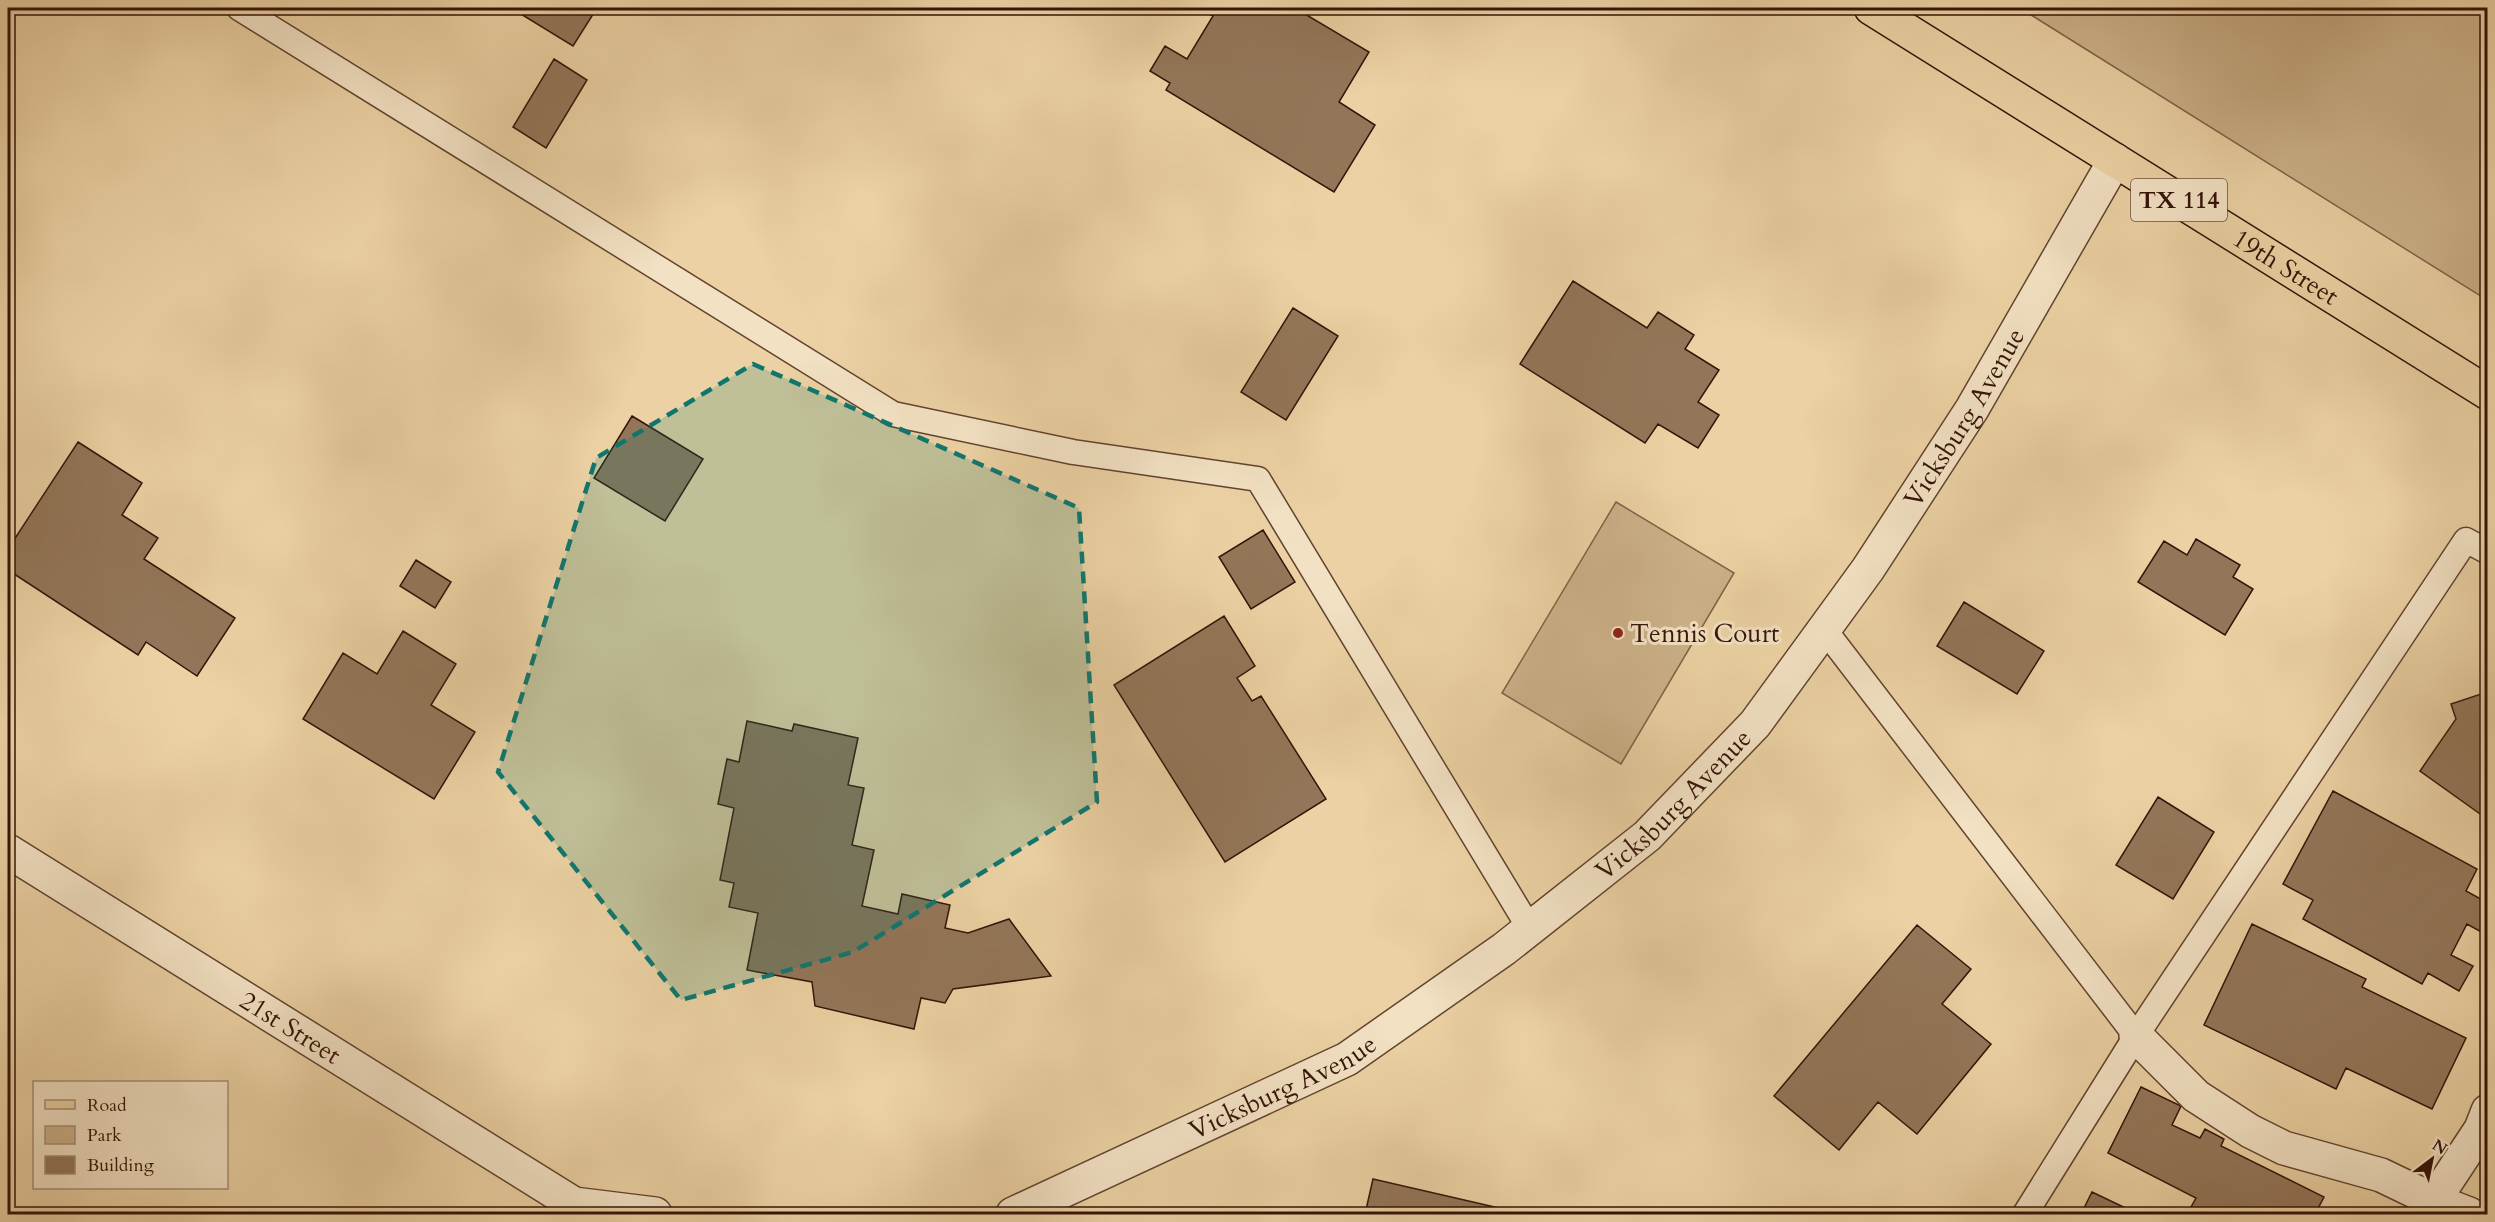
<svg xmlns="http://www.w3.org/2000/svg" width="2495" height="1222" font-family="Cardo,serif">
	<rect width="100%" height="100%" fill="#ebd1a3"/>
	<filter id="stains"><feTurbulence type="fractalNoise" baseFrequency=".00333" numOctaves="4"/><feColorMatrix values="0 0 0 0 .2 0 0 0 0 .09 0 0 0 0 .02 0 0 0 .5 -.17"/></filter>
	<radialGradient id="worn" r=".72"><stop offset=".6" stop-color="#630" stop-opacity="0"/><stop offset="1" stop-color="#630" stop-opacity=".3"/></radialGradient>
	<path fill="#ccb189" stroke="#806248" stroke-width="1.5" d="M2020,8H2487V300Z
		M1616,502L1734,573L1621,764L1502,693Z"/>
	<path fill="#937659" stroke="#341408" stroke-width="1.5" d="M511,8H597L573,46Z
		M1198,8H1295L1369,52L1339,102L1375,125L1334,192L1166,90L1170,83L1150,71L1165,46L1187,59L1213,16Z
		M554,59L587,80L546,148L513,127Z
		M1573,281L1647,328L1658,312L1694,335L1685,349L1719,370L1698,402L1719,415L1698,448L1658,424L1645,443L1520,364Z
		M1293,308L1338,336L1286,420L1241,392Z
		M632,416L703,459L665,521L594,478Z
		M78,442L142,483L122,515L158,538L144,559L235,618L197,676L146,642L138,655L8,570V549Z
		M1263,530L1295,582L1251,609L1219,557Z
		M2196,539L2240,565L2233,577L2253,589L2225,635L2138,582L2164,541L2187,555Z
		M416,560L451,582L435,608L400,586Z
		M1964,602L2044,651L2017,694L1937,646Z
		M1224,616L1255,666L1237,678L1252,701L1261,696L1326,799L1225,862L1114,685Z
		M403,631L456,664L431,705L475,732L434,799L303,719L343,653L377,674Z
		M2484,693L2488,695V815L2483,816L2420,771L2456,719L2451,704Z
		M747,721L792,731L794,724L858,738L848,785L864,788L852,845L874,850L862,906L898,914L902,894L950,905L945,928L968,933L1009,919L1051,976L953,989L945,1003L921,998L914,1029L815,1006L812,982L747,970L758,913L729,907L734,883L720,880L734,808L718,804L727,759L739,762Z
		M2333,791L2477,869L2466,891L2488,903V929L2485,934L2467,924L2451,955L2473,966L2459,991L2428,973L2422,984L2303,919L2313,900L2283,884Z
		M2158,797L2214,832L2173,899L2116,865Z
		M2252,924L2366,979L2362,987L2466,1038L2432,1109L2346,1068L2336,1089L2204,1025Z
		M1917,925L1971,969L1942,1004L1991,1044L1917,1134L1878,1102L1839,1150L1774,1096Z
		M2141,1087L2181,1106L2172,1125L2200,1138L2205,1129L2224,1139L2221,1146L2324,1197L2315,1214H2265L2256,1210L2254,1214H2187L2196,1198L2108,1153Z
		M1373,1179L1525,1214H1365Z
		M2092,1192L2138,1214H2081Z"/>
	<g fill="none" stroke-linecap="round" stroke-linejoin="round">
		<g stroke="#62432f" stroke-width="27">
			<path id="service" d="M239,8L893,414L1073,452L1258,479L1530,929
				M1824,629L2136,1036L2025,1214
				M2136,1036L2466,540L2488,552"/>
		</g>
		<g stroke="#62432f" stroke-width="36">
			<g id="minor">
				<path id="s1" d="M8,851L590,1214"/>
				<path d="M2136,1036L2196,1096L2250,1131L2284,1148L2381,1175L2435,1201L2469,1214"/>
				<path d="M574,1204L655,1214"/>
				<path id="s2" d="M1013,1214L1347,1059L1504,949L1647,836L1755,724L1868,569L1972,409L2115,160"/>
				<path d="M2425,1214L2481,1129L2488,1111"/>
			</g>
		</g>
		<g stroke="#341408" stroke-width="36">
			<g id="primary">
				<path id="s3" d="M1871,8L2488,393"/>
			</g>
		</g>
		<use href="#service" stroke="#f2e1c3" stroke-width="24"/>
		<use href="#minor" stroke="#f2e1c3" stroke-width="33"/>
		<use href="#primary" stroke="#ebd1a3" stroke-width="33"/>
	</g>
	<path fill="#0f766e" fill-opacity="0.2" stroke="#0f766e" stroke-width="4.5" stroke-dasharray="12 8" stroke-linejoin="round" d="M753,364L1079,508L1097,802L853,952L681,1000L498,772L596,458Z"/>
	<circle fill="#8f2418" stroke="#f2e1c3" stroke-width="2" cx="1618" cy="633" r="6"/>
	<g text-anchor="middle" stroke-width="6" stroke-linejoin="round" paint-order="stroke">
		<rect fill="#f2e1c3" stroke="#6d5240" stroke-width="1.5" x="2131" y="179" width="96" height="42" rx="4.5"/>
		<g font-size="24" font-weight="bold" fill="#341408">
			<text x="2179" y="208">TX 114</text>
		</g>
		<g font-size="26" fill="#341408" stroke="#f2e1c3">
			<text dy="9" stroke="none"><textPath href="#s3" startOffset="489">19th Street</textPath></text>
			<text dy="9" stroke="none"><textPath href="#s2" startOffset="1269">Vicksburg Avenue</textPath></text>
			<text dy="9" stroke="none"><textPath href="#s2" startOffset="783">Vicksburg Avenue</textPath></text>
			<text dy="9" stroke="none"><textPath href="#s1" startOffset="333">21st Street</textPath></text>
			<text dy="9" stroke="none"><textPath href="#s2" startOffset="298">Vicksburg Avenue</textPath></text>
		</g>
		<g font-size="26" fill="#341408" stroke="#f2e1c3" text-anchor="start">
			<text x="1630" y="642">Tennis Court</text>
		</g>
	</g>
	<rect width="2495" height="1222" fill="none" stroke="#ebd1a3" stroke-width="30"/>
	<rect x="9" y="9" width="2477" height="1204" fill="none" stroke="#341408" stroke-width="3"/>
	<rect x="15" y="15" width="2465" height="1192" fill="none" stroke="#341408" stroke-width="1.5"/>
	<rect x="33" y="1081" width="195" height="108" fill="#f2e1c3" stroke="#a68f78" stroke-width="1.5"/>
	<rect x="45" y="1100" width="30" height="9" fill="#ebd1a3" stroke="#a68f78" stroke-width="1.5"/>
	<text x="87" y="1111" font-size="18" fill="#341408">Road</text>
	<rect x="45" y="1126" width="30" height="18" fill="#ccb189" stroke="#a68f78" stroke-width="1.5"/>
	<text x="87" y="1141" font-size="18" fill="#341408">Park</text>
	<rect x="45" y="1156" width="30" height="18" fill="#937659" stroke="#a68f78" stroke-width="1.5"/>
	<text x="87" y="1171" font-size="18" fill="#341408">Building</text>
	<g transform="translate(2432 1159) rotate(32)" stroke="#f2e1c3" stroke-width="4.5" paint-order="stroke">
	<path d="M0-4.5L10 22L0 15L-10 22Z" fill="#341408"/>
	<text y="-9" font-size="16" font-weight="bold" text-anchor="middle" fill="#341408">N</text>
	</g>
	<rect width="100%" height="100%" filter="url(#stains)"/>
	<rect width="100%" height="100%" fill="url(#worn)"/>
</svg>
